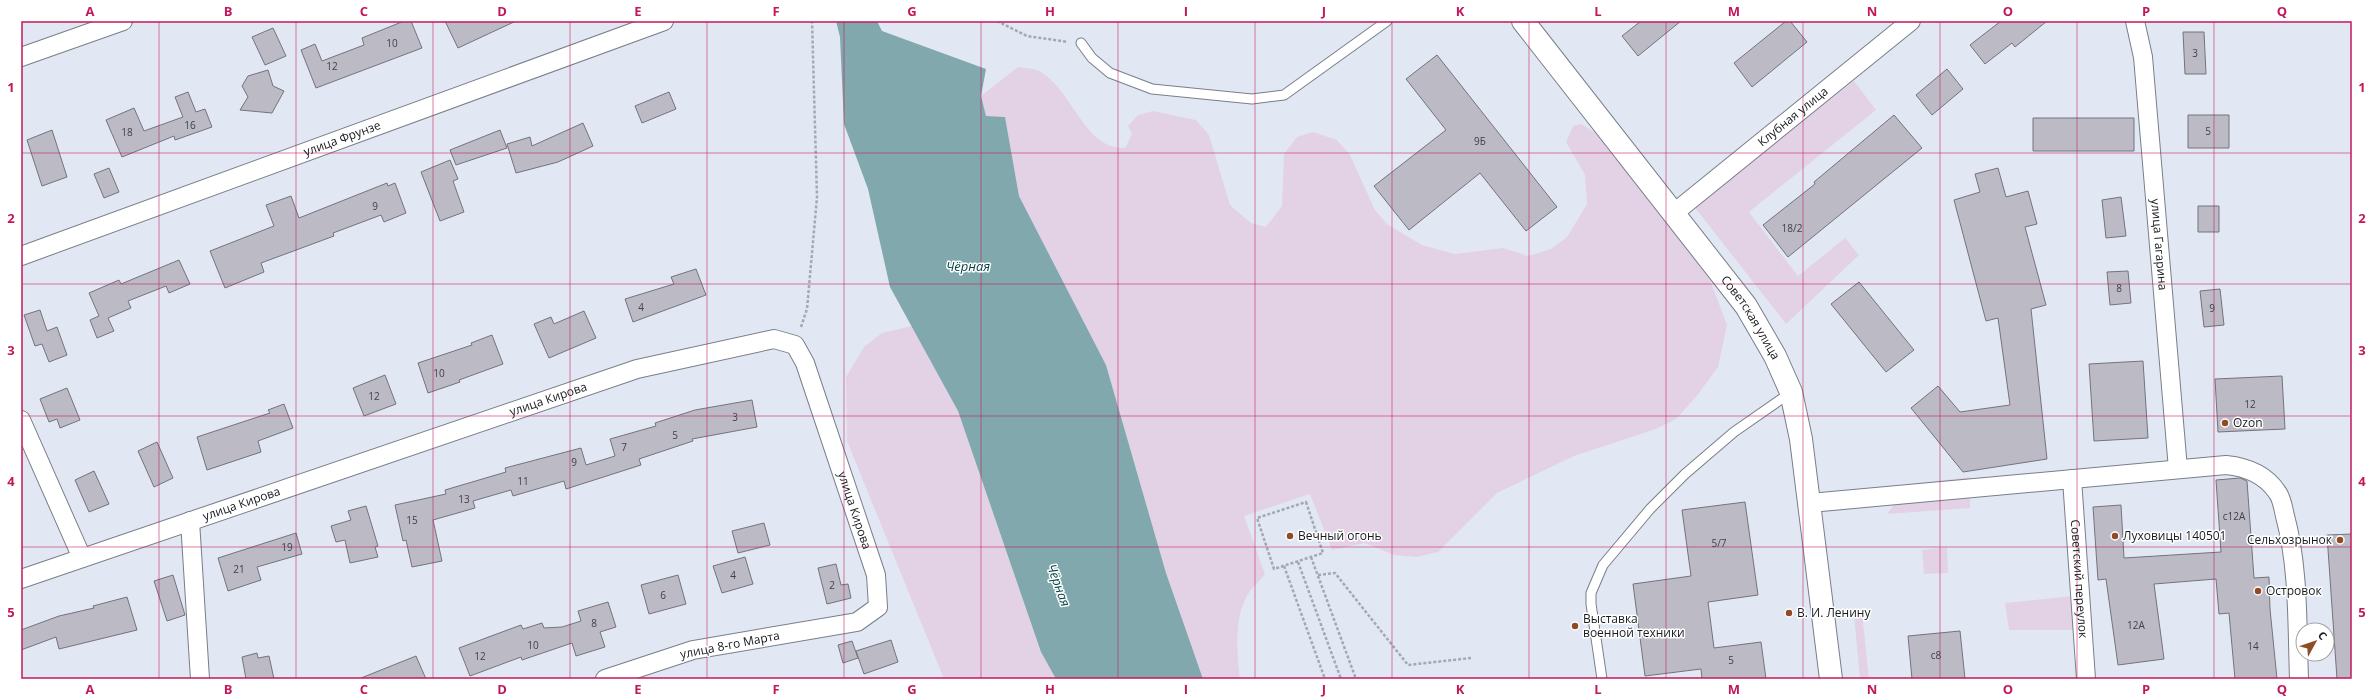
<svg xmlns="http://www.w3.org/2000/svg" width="2373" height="700" font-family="'Open Sans',sans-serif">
	<rect width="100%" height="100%" fill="#e2e8f3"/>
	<path fill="#e3d2e6" d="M1018,67C1024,68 1033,68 1039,71C1073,89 1084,150 1125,148L1132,134L1128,126L1138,115L1153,111L1196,120L1209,135L1230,205L1251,223L1266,227L1282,206L1284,154L1297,137L1313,132L1337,140L1350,155L1375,210L1387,224L1422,245L1455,254L1503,248L1528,256L1551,249L1567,237L1587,204L1585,175L1566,142L1573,126L1581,124L1601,136L1710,280L1727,325L1718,367L1696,397L1676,419L1656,429L1574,456L1497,493L1438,552L1417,557L1394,555L1365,543L1332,550L1310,494L1244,516L1265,574C1259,582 1251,588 1247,596C1234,617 1237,656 1240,679H1203L1166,573L1106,365L1019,196L1005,117L986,116L981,96Z
		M1854,81L1876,110L1749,212L1798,276L1845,238L1859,255L1786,324L1693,205Z
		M912,326L958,411L1041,652L1056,679H944L847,441L846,377L864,347L882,333Z
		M1971,477L1970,508L1887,514L1909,484Z
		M1947,547L1948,573L1924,574L1922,550Z
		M2072,596L2076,630H2009L2005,603Z
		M1862,613L1869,679H1860L1854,615Z"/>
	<path fill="#81a8ac" d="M836,21H877L882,31L986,69L981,96L986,116L1005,117L1019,196L1106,365L1166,573L1203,679H1056L1041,652L958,411L890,287L868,189L844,124L840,37Z"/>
	<path fill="#bbbac5" stroke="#74737d" d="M404,21H411L422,48L316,88L301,50L315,44L322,61L364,45L362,38Z
		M445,21H516L458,48Z
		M1641,21H1681L1638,56L1622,36Z
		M1786,21H1790L1807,42L1752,87L1734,63Z
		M2001,21H2047L2015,47L2012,43L1985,64L1970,45Z
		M273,28L286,56L265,65L252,37Z
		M2183,32H2204L2206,74H2185Z
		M1437,55L1557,207L1526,231L1480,173L1409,230L1374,186L1446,130L1406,79Z
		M1947,69L1963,89L1932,115L1916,95Z
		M268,70L273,86L284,91L272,113L240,110L248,97L242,86L248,76Z
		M188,92L196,112L205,109L212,127L175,140L174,136L122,157L106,120L134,108L144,131L183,117L175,97Z
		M669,92L676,109L642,123L635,106Z
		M1894,115L1922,148L1788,257L1763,225L1815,184L1814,182Z
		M2188,115H2229V148H2188Z
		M2033,118H2134V151H2033Z
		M583,123L593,146L558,162L516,173L507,144L530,137L532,146Z
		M52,130L67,177L42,186L27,140Z
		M500,130L507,148L456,165L450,150Z
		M450,160L458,179L453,181L464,212L440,221L421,172Z
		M109,168L119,192L104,198L94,174Z
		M1998,168L2006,197L2028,191L2037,224L2025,227L2046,305L2031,309L2047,459L1963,472L1911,408L1938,386L1960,412L2010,405L1998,318L1986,321L1954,200L1980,192L1975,174Z
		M387,183L388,186L395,183L406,213L384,222L381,215L333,233L334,236L261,263L264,272L225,288L210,251L274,226L266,205L291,196L299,218Z
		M2121,197L2126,236L2106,238L2102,200Z
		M2198,206H2219V232H2198Z
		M179,260L190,284L169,293L166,286L128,301L131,308L108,318L114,331L97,338L90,320L99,316L89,293L119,280L121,284Z
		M696,269L706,295L633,322L625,299L674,284L671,277Z
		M2128,271L2131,303L2110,305L2107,272Z
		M1859,282L1914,350L1886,372L1831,304Z
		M2220,289L2224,325L2204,327L2200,291Z
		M40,310L47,331L57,327L67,355L49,362L42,344L35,346L24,315Z
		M584,311L596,338L549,358L534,324L551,317L554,324Z
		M492,335L503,364L459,380L460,382L428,393L418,363L472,345L471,343Z
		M2143,361L2148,438L2094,441L2089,364Z
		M385,375L396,404L364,416L353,388Z
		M2282,376L2285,429L2218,432L2215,379Z
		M67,388L80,420L60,428L57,419L49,422L40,399Z
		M752,400L757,427L692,439L693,441L639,459L641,465L566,489L564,481L513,496L511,490L473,501L475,508L433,520L442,561L412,567L406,540L403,541L395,505L446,494L445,490L506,472L505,468L581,448L586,465L615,456L610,439L656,426L655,423L695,410Z
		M284,404L293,428L258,441L261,452L207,470L197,437L270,413L268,410Z
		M157,442L173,478L154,487L138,451Z
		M94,471L109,504L89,512L75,480Z
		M2240,478L2247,481L2254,578L2269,577L2270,609L2277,679H2235L2229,613L2219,614L2216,579L2154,584L2164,659L2118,665L2106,579L2098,580L2093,507L2121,505L2124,558L2221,552L2216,480Z
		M1745,502L1758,595L1708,602L1714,648L1761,642L1766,679H1702L1701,669L1645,676L1633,584L1691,576L1682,510Z
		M366,506L378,546L375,547L378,557L350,563L345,540L336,542L331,526L351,520L348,511Z
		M764,523L770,545L738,553L732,531Z
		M296,533L302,554L257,567L261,580L228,591L218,558Z
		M2352,534V679H2337L2327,535Z
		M745,557L753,584L722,593L713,566Z
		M836,564L841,585L848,584L851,598L827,604L818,568Z
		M173,575L185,615L167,621L154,581Z
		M678,575L686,604L649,614L641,585Z
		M127,597L137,630L59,649L56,637L21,650V630L59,616L94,608L93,606Z
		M608,602L616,627L600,632L605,647L576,656L572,643L522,660L521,657L470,676L459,648L521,625L523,629L542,623L544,628L562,627L581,621L578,611Z
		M1960,631L1965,679H1912L1908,636Z
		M891,640L898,662L864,674L856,651Z
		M852,641L858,658L843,663L838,645Z
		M257,653L258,658L269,656L274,679H246L242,657Z
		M416,656L426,679H361V678Z"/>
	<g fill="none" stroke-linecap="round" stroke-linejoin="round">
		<g stroke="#797e88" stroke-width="11">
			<path id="service" d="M1081,43L1092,58L1110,73L1152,89L1252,99L1284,95L1387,21
				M1602,679L1591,604V593L1603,565L1650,509L1685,474L1734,432L1790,393"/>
		</g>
		<g stroke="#797e88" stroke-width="20">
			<g id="minor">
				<path id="s1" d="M2135,21L2143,57L2178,469"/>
				<path d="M21,57L123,21"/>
				<path id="s2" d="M1674,213L1911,21"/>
				<path id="s3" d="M21,256L664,21"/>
				<path d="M21,420L82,558"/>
				<path id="s4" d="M2072,479L2086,679"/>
				<path d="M1810,503L2226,465C2246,467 2265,474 2277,492C2282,498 2283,508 2285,516C2299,568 2297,625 2299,679"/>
				<path d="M190,521L200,679"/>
				<path id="s5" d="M21,579L637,369L774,339L795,345L805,363L876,575L878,607L857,622L693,650L605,679"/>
			</g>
		</g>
		<g stroke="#797e88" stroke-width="24">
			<g id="tertiary">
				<path id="s6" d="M1523,21L1746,306L1775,356L1791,392L1801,439L1831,679"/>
			</g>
		</g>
		<path stroke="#a3a8b1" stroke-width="2.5" stroke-dasharray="3 2" stroke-linecap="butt" d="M997,21L1027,36L1068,42
			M801,327L807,309L817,197L812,21
			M1306,502L1323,553L1274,569L1257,518Z
			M1311,557L1356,679
			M1298,562L1341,679
			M1284,566L1325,679
			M1318,575L1335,573L1408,665L1471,658"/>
		<use href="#service" stroke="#fff" stroke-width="9"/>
		<use href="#minor" stroke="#fff" stroke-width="18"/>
		<use href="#tertiary" stroke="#fff" stroke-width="22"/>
	</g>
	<path fill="none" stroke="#c2185b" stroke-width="1" stroke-opacity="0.55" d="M159,21V679M296,21V679M433,21V679M570,21V679M707,21V679M844,21V679M981,21V679M1118,21V679M1255,21V679M1392,21V679M1529,21V679M1666,21V679M1803,21V679M1940,21V679M2077,21V679M2214,21V679M21,153H2352M21,284H2352M21,416H2352M21,547H2352"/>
	<g fill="#914a26" stroke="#fff" stroke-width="1.5">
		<circle cx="2225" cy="423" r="4"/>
		<circle cx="1290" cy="536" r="4"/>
		<circle cx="2115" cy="536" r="4"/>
		<circle cx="2340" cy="540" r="4"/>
		<circle cx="2258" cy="591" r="4"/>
		<circle cx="1789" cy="613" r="4"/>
		<circle cx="1575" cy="626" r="4"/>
	</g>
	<g text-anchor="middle" stroke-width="3" stroke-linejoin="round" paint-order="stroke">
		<g font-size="10" fill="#414248">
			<text x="392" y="47">10</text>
			<text x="2195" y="57">3</text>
			<text x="332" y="70">12</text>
			<text x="190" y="129">16</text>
			<text x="2208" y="135">5</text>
			<text x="127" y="136">18</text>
			<text x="1480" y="145">9Б</text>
			<text x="375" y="210">9</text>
			<text x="1792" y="232">18/2</text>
			<text x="2119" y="292">8</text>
			<text x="641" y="311">4</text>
			<text x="2212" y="312">9</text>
			<text x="439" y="377">10</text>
			<text x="374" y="400">12</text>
			<text x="2250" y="408">12</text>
			<text x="735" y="421">3</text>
			<text x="675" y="439">5</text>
			<text x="624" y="451">7</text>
			<text x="574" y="466">9</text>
			<text x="523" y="485">11</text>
			<text x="464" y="503">13</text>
			<text x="2234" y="520">с12А</text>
			<text x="412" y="524">15</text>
			<text x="1719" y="547">5/7</text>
			<text x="287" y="551">19</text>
			<text x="239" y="573">21</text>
			<text x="733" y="579">4</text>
			<text x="832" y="589">2</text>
			<text x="663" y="599">6</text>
			<text x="594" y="627">8</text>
			<text x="2136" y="629">12А</text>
			<text x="533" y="649">10</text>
			<text x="2253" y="650">14</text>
			<text x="1936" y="659">с8</text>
			<text x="480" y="660">12</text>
			<text x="1731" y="664">5</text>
		</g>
		<g font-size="12" fill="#181a1e" stroke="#fff">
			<text dy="4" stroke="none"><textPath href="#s2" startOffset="153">Клубная улица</textPath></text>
			<text dy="4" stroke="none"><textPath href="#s3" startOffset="342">улица Фрунзе</textPath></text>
			<text dy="4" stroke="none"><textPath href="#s1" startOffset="225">улица Гагарина</textPath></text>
			<text dy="4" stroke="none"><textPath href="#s6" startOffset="374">Советская улица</textPath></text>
			<text dy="4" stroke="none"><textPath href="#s5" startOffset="557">улица Кирова</textPath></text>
			<text dy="4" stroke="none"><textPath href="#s5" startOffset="233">улица Кирова</textPath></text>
			<text dy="4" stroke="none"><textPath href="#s5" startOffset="989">улица Кирова</textPath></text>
			<text dy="4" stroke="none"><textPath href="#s4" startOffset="100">Советский переулок</textPath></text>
			<text transform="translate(730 645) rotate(-11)" y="4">улица 8-го Марта</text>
		</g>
		<g font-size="12" fill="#181a1e" stroke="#fff" text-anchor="start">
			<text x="2233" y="427">Ozon</text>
			<text x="1298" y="540">Вечный огонь</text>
			<text x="2123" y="540">Луховицы 140501</text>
			<text x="2332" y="544" text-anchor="end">Сельхозрынок</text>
			<text x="2266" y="595">Островок</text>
			<text x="1797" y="617">В. И. Ленину</text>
			<text x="1583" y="623">Выставка<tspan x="1583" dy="14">военной техники</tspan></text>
		</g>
		<g font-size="13" font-style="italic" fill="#06444a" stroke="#fff">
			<text x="968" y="271">Чёрная</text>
			<text transform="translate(1059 585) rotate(70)" y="5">Чёрная</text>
		</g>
	</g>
	<rect width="2373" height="700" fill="none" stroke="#ffffff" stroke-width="44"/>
	<g transform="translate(2315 642) rotate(50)"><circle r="19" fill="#ffffff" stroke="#a3a3a5"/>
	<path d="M0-3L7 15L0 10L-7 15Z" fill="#914a26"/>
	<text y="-6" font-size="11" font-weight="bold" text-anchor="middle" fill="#181a1e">С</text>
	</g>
	<rect x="22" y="22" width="2329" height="656" fill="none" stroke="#c2185b" stroke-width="1.5"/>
	<g font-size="13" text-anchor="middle" font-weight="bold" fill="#c2185b">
		<text x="90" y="16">A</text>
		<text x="228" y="16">B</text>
		<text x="364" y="16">C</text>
		<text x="502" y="16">D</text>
		<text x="638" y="16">E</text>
		<text x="776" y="16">F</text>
		<text x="912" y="16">G</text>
		<text x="1050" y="16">H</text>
		<text x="1186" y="16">I</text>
		<text x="1324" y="16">J</text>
		<text x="1460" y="16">K</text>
		<text x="1598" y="16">L</text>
		<text x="1734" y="16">M</text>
		<text x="1872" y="16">N</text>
		<text x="2008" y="16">O</text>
		<text x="2146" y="16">P</text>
		<text x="2282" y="16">Q</text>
		<text x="11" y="92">1</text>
		<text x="2362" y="92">1</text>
		<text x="11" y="223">2</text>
		<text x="2362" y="223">2</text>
		<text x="11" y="355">3</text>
		<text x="2362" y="355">3</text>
		<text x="11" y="486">4</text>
		<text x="2362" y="486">4</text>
		<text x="11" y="617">5</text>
		<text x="2362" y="617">5</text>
		<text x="90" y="694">A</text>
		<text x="228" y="694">B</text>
		<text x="364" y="694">C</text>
		<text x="502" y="694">D</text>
		<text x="638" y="694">E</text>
		<text x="776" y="694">F</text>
		<text x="912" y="694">G</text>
		<text x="1050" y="694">H</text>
		<text x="1186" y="694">I</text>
		<text x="1324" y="694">J</text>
		<text x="1460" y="694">K</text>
		<text x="1598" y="694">L</text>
		<text x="1734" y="694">M</text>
		<text x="1872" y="694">N</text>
		<text x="2008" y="694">O</text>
		<text x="2146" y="694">P</text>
		<text x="2282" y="694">Q</text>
	</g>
</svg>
